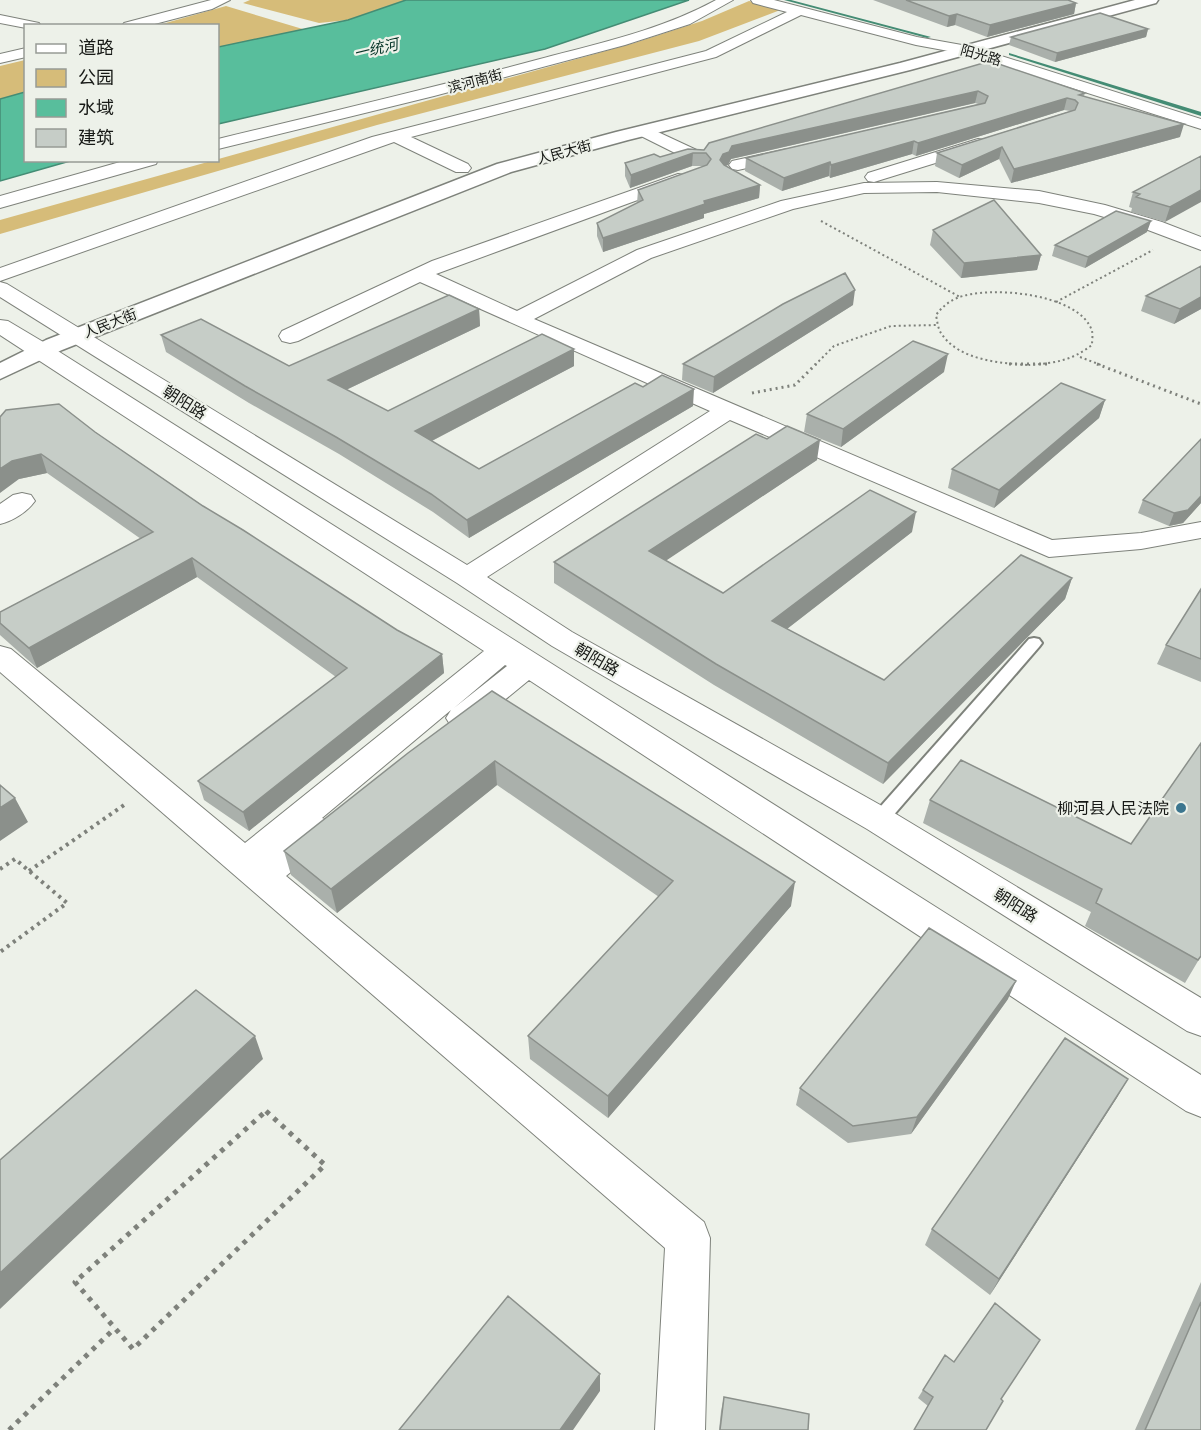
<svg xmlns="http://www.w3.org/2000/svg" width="1201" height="1430" font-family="Commissioner,'Noto Sans SC',sans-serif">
	<rect width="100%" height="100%" fill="#edf1e9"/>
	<path fill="#d6bc79" d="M250,0H406L348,20L319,23L243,3Z
		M749,1L783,9L699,41L377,125L0,234V220L634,43L702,21Z
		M226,6L306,30L218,47V26H155Z
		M25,60V92L0,99V66Z"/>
	<path fill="#58be9c" stroke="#448c74" stroke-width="1.5" d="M406,0H689L545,49L218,124V47L348,20Z
		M25,92L26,160L70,161L0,181V99Z"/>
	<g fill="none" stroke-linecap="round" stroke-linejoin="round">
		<path fill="#448c74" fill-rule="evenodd" d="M784,0H791L931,37L927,38Z
			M1009,53L1201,112V116L1009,55Z"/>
		<g stroke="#7e827b" stroke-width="4">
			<path id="service" d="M1034,638L1039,639L1042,643L1039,647L885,825L879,827L873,825L870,820L873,815L1029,639Z"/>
		</g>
		<g stroke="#7e827b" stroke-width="2">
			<path id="minor" d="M211,0H230L212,9L147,26H122L124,23Z
				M716,0H733L690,24L625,45L434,96L218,149V139C325,113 433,88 540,59C600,43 661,30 716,0Z
				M751,0H774L917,37L973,47L1201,119V129L965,54L916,45L801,15L716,57L411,137L468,164L471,168L468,172H456L394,142L0,281V268L372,137L706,51L787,12L753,3Z
				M0,15L39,23L41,26H26V28L0,23Z
				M26,48V57L0,63V54Z
				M645,126L703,153L706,157L703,161H691L639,135L637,131Z
				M978,139L984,140L987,144L984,148L874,182L868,181L865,177L868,173Z
				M787,149L793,150L796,154L793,158L738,170L732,169L729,165L732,161Z
				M127,160H158L156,164L0,208V196Z
				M678,174L684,175L687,179L684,183L436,274L517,311L637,250L781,201L864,183L937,182L1039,191L1105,205L1162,222L1201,237V250L1148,230L1094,214L1039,203L937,192L864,193L793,209L651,258L534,319L1052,540L1141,533L1201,522V538L1141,549L1049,557L730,420L487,577L572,632L891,811L1201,998V1036L1187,1031L867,829L552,646L457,583L0,297V282L7,284L467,565L710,411L420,282L298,341L290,343L282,341L279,336L282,331L432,261Z
				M0,320L8,321L50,346L1201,1075V1117L1186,1111L529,680L473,726L462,729L451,726L446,718L451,710L322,818L331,821L336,830L331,839L286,876L704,1222L710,1238L705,1430H655L665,1248L0,672V646L11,649L245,843L484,651L0,335ZM505,665L507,666L454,708Z
				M22,493L31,495L35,501C27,512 13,521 0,524V504L13,495Z"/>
		</g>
		<g stroke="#7e827b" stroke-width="3">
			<path id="tertiary" d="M1135,0H1158L1156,3L910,70L628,140L511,172L62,350L0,379V363L46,340L497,164L616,132L900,63Z"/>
		</g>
		<path stroke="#7e817b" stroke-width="2" stroke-dasharray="2 3" stroke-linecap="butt" d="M821,221L960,297
			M1056,302L1153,250
			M1080,357L1101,365
			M815,365L834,346L891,326L937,325
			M1027,365C999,363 958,360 941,333C938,329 937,320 936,315C942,307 948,302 957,298C988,285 1080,293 1092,331C1093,335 1092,341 1092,345C1071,361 1055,363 1029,365"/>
		<path stroke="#7e817b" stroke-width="3" stroke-dasharray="2 4" stroke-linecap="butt" d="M1009,364H1048
			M1097,364L1201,404
			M752,393L795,385L816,364"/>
		<path stroke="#7e817b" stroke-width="4" stroke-dasharray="3 4.5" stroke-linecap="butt" d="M0,869L15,859L67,903L0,952
			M29,871L127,803"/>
		<path stroke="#7e817b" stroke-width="5" stroke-dasharray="4.5 6" stroke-linecap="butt" d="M266,1111L325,1165L133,1349L75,1282Z
			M9,1430L115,1328"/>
		<use href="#service" fill="#fff" fill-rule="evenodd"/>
		<use href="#minor" fill="#fff" fill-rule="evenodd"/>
		<use href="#tertiary" fill="#fff" fill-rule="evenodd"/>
	</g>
	<path fill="#aab0ab" d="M873,0H1068L1076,3L1074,14L987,37L955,25L947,27Z
		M1148,29L1146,37L1055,62L1009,45L1011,37Z
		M990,61L1085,93L1084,96L1180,137L1011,183L999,159L959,178L935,166L937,153L1070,111L1064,110L916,156L912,154L830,178L829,176L782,191L745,171L746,158L978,104L975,103L731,159L728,165L725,166L760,185L759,198L704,214V218L603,252L597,236V223L637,203L638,190L704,166H692L630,188L625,176V163L704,150Z
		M1201,156L1165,222L1131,212L1132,208L1129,207L1133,192Z
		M933,230L1041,255L1037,270L961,278L930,245Z
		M1147,232L1085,268L1052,256L1055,245Z
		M1201,266V309L1174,324L1141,311L1146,296Z
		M853,305L713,393L682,380L683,364Z
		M479,309L480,326L346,390L388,411L574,349V366L432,441L479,469L643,387L693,406L469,538L433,512L339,454L249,403L166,352L161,335L289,366Z
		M944,372L841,447L804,432L807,414Z
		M1105,400L1099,418L994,508L948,488L952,469Z
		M0,417L95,432L203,506L397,630L442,654L444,673L249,831L204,800L198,781L336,677L197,577L37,668L0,635V612L141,539L47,473L19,479Z
		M767,439L817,460L666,560L723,593L912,532L787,629L884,680L1072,578L1065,599L883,784L714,685L554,583V562Z
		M1201,439V503L1183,523L1169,526L1138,513L1143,500Z
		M1201,589V682L1157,664L1166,645Z
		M492,691L791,906L608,1118L530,1059L528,1036L659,897L497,785L337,913L291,875L284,851Z
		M961,760L1201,956L1185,983L1085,926L1091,912L923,823L930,800Z
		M1008,999L911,1134L848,1143L796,1105L800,1088Z
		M1118,1096L990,1295L925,1245L932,1229Z
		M1201,1282V1430H1135Z
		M954,1362L928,1406L918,1398L923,1390Z
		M724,1397L808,1430H719L721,1411Z"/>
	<path fill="#8b908b" d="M1076,3L1074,14L987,37L990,25Z
		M957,14L955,25L947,27L949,16Z
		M1148,29L1146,37L1055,62L1057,53Z
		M978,91L975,103L731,159L728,165L722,167L720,160L723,154L732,146Z
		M1067,98L1064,110L916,156L918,143Z
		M1184,124L1180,137L1011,183L1014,169Z
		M914,141L912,154L830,178L831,165Z
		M1002,147L999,159L959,178L962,165Z
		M693,153L692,166L630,188L631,175Z
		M830,162L829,176L782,191L784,178Z
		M760,185L759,198L704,214V218L603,252V238L704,201Z
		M1201,190V202L1165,222L1170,207Z
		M1151,221L1147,232L1085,268L1088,257Z
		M1041,255L1037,270L961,278L964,263Z
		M855,290L853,305L713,393L714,377Z
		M1201,297V309L1174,324L1180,309Z
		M479,309L480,326L331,397L328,380Z
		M574,349V366L418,448L415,431Z
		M948,354L944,372L841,447L843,429Z
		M694,389L693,406L469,538L467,520Z
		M1105,400L1099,418L994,508L999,490Z
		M820,440L817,460L649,572V551Z
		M41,454L47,473L19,479L0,493V469L12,461Z
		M1201,496V503L1183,523L1169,526L1174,513Z
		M916,512L912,532L770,642L772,621Z
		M192,558L197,577L37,668L29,648Z
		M1072,578L1065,599L883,784L888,763Z
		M442,654L444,673L249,831L243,812Z
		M495,761L497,785L337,913L331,889Z
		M15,798L28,822L0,841V808Z
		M795,882L791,906L608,1118V1096Z
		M1016,981L1008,999L911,1134L917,1117Z
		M255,1036L263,1059L0,1309V1273Z
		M1128,1079L1118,1096L990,1295L999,1279Z
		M600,1374V1391L573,1430H560Z"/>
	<path fill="#c6cdc7" stroke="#8b908b" stroke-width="1.5" d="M906,0H1068L1076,3L990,25L957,14L949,16Z
		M1100,13L1148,29L1057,53L1011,37Z
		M990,61L1085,93L1079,95L1184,124L1014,169L1002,147L962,165L937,153L1075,110L1078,103L1075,100L1067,98L918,143L914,141L831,165L830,162L784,178L746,158L985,103L988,96L978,91L732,146L729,152L723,154L720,160L724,165L760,185L704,201L705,204L603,238L597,223L643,200L638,190L707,165L711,159L706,153H693L631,175L625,163L654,154L660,157L688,149L704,150L709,143Z
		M1201,156V190L1170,207L1136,197L1140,194L1133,192Z
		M994,200L1041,255L964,263L933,230Z
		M1116,211L1151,221L1088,257L1055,245Z
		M1201,266V297L1180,309L1146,296Z
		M845,273L855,290L714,377L683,364L783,304Z
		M449,295L479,309L328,380L388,411L542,334L574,349L415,431L479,469L635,383L643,387L662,375L694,389L467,520L431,494L336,437L245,386L161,335L201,319L289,366Z
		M913,341L948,354L843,429L807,414Z
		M1061,383L1105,400L999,490L952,469Z
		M59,404L95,432L203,506L243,530L397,630L442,654L243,812L198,781L347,668L192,558L29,648L0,623V612L153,532L41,454L12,461L0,469V417L6,410Z
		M787,426L820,440L649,551L723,593L870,490L916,512L772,621L884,680L1021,555L1072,578L888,763L716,664L554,562L756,434L767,439Z
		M1201,439V496L1188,510L1174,513L1143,500Z
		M1201,589V659L1166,645Z
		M492,691L795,882L608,1096L528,1036L673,881L495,761L331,889L284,851L408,753Z
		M1201,743V956L1198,960L1096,903L1102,889L930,800L961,760L1131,844Z
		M0,785L15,798L0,808Z
		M929,928L1016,981L917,1117L853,1126L800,1088Z
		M196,990L255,1036L0,1273V1160Z
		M1065,1038L1128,1079L999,1279L932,1229Z
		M508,1296L600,1374L560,1430H399Z
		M1201,1302V1430H1145Z
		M995,1303L1040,1340L1001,1399L1003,1401L986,1430H914L933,1397L923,1390L945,1355L954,1362Z
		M724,1397L809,1414L808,1430H720Z"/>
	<circle fill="#3c768f" stroke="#edf1e9" stroke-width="2" cx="1181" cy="808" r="6"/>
	<g text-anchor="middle" stroke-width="4.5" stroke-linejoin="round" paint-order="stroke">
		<g font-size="14" fill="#171916" stroke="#edf1e9">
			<text transform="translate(981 55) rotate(16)" y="5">阳光路</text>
			<text transform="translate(475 81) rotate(-15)" y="5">滨河南街</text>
			<text transform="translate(564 152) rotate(-15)" y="5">人民大街</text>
			<text transform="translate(110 323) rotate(-21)" y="5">人民大街</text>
		</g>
		<g font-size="15" font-style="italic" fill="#073629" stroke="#edf1e9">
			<text transform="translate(376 49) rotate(-13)" y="5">一统河</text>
		</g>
		<g font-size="16" fill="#171916" stroke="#edf1e9">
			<text transform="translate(185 402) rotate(32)" y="6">朝阳路</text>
			<text transform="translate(597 659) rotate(30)" y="6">朝阳路</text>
			<text transform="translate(1016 905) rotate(32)" y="6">朝阳路</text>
		</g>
		<g font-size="16" fill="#171916" stroke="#edf1e9" text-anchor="end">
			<text x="1169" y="814">柳河县人民法院</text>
		</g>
	</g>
	<rect x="24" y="24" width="195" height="138" fill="#edf1e9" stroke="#979b95" stroke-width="1.5"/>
	<rect x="36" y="44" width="30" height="9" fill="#ffffff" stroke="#979b95" stroke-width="1.5"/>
	<text x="78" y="54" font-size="18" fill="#171916">道路</text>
	<rect x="36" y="69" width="30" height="18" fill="#d6bc79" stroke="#979b95" stroke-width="1.5"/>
	<text x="78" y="84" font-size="18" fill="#171916">公园</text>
	<rect x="36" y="99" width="30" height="18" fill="#58be9c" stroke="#979b95" stroke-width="1.5"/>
	<text x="78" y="114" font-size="18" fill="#171916">水域</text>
	<rect x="36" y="129" width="30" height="18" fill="#c6cdc7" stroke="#979b95" stroke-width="1.5"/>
	<text x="78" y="144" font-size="18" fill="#171916">建筑</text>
</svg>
